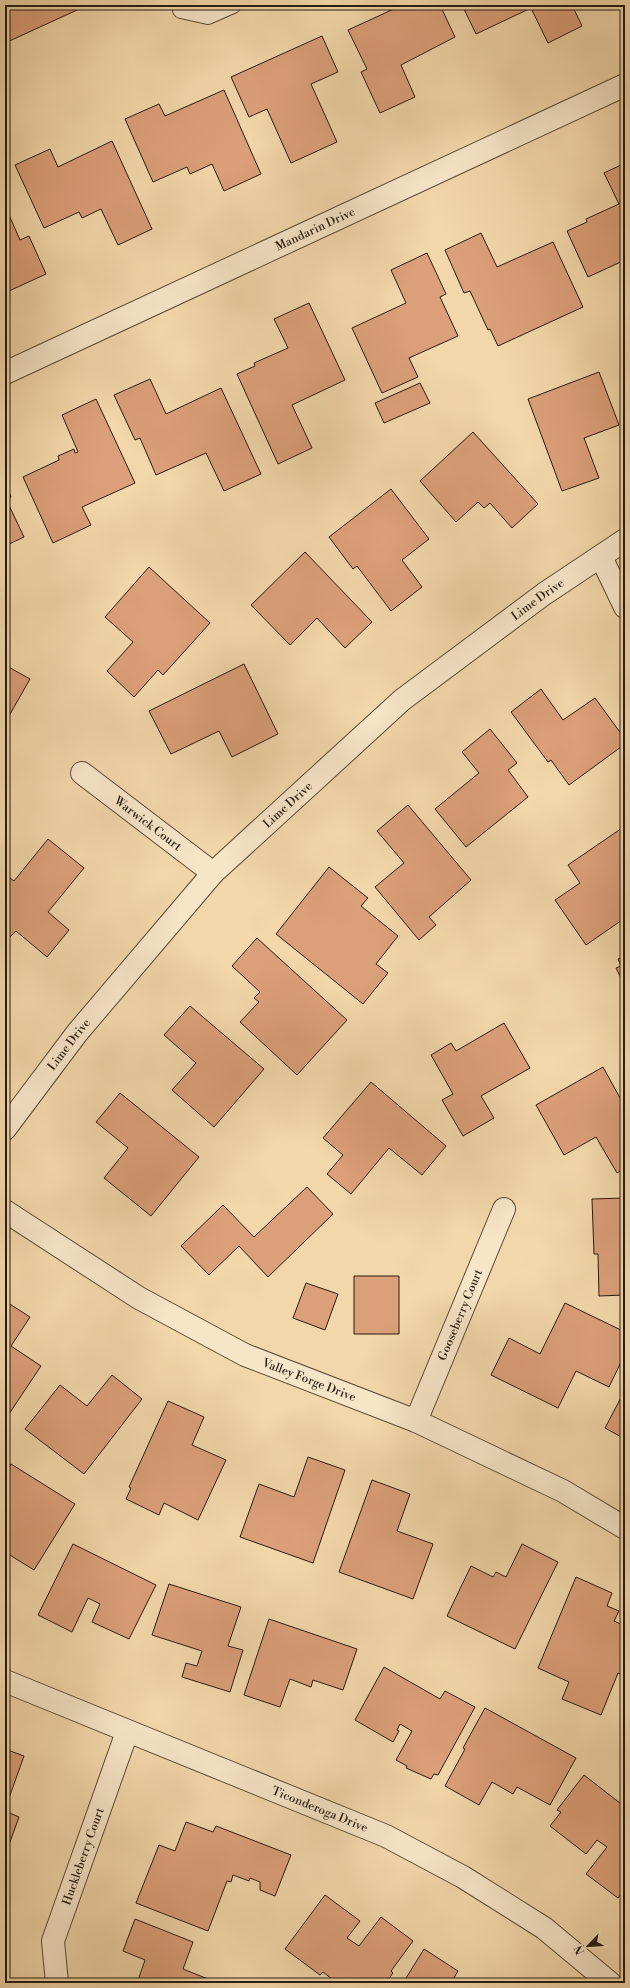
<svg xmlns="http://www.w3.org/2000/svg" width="630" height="1988" font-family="'Libre Bodoni',serif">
	<rect width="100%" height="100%" fill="#f2d7aa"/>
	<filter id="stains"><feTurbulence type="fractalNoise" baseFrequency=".005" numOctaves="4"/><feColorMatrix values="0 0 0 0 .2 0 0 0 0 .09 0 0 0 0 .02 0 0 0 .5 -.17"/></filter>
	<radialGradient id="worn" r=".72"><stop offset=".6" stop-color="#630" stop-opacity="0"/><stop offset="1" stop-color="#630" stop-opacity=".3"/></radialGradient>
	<path fill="#db9f79" stroke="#261c10" d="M5,5H88L5,43Z
		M395,5H440L455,37L401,65L415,97L380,113L361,72L367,69L348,30L396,8Z
		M462,5H572L582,26L548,43L531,8L476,34Z
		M322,36L338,72L311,84L337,142L291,163L267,109L249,117L231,77Z
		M224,90L261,174L224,191L212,164L190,174L187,167L153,182L125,119L159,104L165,116Z
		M112,141L152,229L118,245L101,209L82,218L79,212L44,228L15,165L50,149L58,167Z
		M625,163V260L588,277L567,231L587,222L586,219L619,204L604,173Z
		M5,206L20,240L29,236L46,274L9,291L5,282Z
		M481,233L497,267L553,242L583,307L498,346L490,329L488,330L470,291L464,293L445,250Z
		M427,253L446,294L440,297L458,336L409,358L418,377L382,393L352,328L406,303L391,270Z
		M309,303L345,380L292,405L312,448L278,464L237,374L255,366L254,363L288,348L274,319Z
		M625,339V347L621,342Z
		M599,372L619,425L584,438L599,478L562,491L528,399Z
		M150,379L166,414L221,388L261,474L224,491L206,453L156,475L140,438L135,440L114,395Z
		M420,383L430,403L384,423L375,403Z
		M96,399L135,483L82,507L91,525L53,543L23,477L59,460L58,456L74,449L75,453L78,452L62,415Z
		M473,432L538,504L512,528L490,503L484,508L478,502L456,522L420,481Z
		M5,482L11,497L6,499L24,537L5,546Z
		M391,489L429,539L402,560L422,587L391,611L357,566L353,569L329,537Z
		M305,552L372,622L345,648L317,618L290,645L251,605Z
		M149,567L210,623L163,675L158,670L134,697L107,671L133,642L105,617Z
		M244,664L278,734L232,757L219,731L171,754L149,711Z
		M5,665L30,679L5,723Z
		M541,689L563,720L595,698L625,739V744L569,785L551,760L548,762L511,712Z
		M490,729L517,763L508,770L528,797L466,847L435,809L479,773L462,752Z
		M408,805L471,880L429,917L436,925L419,940L375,887L404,863L377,831Z
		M625,826V918L586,945L555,900L580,883L568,865Z
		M48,839L84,868L48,912L69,930L47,957L16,931L10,937L5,933V874L14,881Z
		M329,867L368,898L361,906L398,936L376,964L388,973L363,1004L276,934Z
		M257,938L347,1020L297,1075L240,1022L259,1002L254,998L260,992L232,966Z
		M625,956V986L616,968L621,966L618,959Z
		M190,1006L264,1069L214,1127L172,1090L196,1063L164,1035Z
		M504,1023L530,1068L481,1096L494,1118L463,1136L442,1100L453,1094L431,1055L451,1043L456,1051Z
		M603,1067L625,1107V1168L617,1173L596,1137L564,1155L536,1105Z
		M371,1082L446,1146L422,1175L389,1148L351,1194L327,1174L343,1155L323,1138Z
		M120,1093L199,1157L151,1216L104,1178L128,1148L96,1122Z
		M307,1187L333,1214L268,1277L239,1246L209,1275L181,1246L223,1205L254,1237Z
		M625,1198V1295L599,1296L598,1254H594L592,1199Z
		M354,1276H399V1334H354Z
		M306,1283L338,1294L325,1330L293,1318Z
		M5,1301L30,1317L11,1346L41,1366L7,1417L5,1416Z
		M565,1303L625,1332V1359L623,1358L609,1387L576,1371L558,1408L491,1375L509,1338L540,1354Z
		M112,1375L142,1399L84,1474L25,1429L60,1385L87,1406Z
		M625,1390V1439L605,1428Z
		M168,1401L204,1417L192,1445L226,1460L198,1520L164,1503L159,1515L126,1499L131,1488L129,1487Z
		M308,1457L345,1470L313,1563L240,1537L259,1484L294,1497Z
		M11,1464L75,1504L34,1570L5,1552V1474Z
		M372,1480L410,1494L397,1531L433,1544L413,1599L339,1572Z
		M73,1544L156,1585L129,1639L92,1622L100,1604L88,1598L72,1632L38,1615Z
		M522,1544L558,1562L515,1649L447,1616L471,1566L493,1577L496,1572L506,1577Z
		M576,1577L612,1593L607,1606L619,1611L614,1621L625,1626V1676L618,1673L601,1715L562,1699L569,1682L538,1668Z
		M169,1584L241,1607L228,1646L243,1650L230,1692L182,1677L186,1663L197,1666L202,1651L152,1635Z
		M269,1619L357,1649L343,1690L313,1680L311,1687L290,1679L280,1707L244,1695Z
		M384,1667L440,1699L445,1691L475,1707L438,1775L434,1774L431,1779L406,1768L407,1766L396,1760L412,1731L400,1724L397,1730L399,1731L393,1742L355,1720Z
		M485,1708L576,1758L550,1805L517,1787L513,1794L492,1782L479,1805L445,1786L465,1749L463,1748Z
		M5,1749L24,1756L9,1798L5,1796Z
		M584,1775L625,1807V1889L618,1898L586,1874L607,1847L597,1840L586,1854L550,1826L561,1812L557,1810Z
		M5,1811L19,1817L6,1853H5Z
		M186,1822L213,1832L216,1826L291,1855L275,1896L260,1890V1882L250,1878L249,1881L233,1875L231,1882L227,1881L208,1931L136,1903L159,1845L175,1851Z
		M325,1895L360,1921L347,1938L359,1946L381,1917L413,1941L391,1971L393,1973L386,1983H337L323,1972L320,1975L285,1949Z
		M135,1919L193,1942L183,1969L218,1983H137L145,1960L123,1951Z
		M424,1949L458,1971L451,1983H403Z"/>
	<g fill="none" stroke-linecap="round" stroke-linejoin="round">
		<g stroke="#594b36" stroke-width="18">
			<path id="lane" d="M181,10L208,16L233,5"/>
		</g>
		<g stroke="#594b36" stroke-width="24">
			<g id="street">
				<path id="s1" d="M5,373L625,85"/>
				<path d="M601,557L625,607"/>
				<path id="s2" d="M82,773L213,873"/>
				<path id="s3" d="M5,1129L77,1033L213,873L402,700L544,594L625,540"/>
				<path id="s4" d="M5,1211L139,1298L245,1355L416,1421L563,1491L625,1528"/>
				<path id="s5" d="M416,1421L504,1209"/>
				<path id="s6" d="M5,1681L386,1836L463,1877L544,1928L610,1983"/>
				<path id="s7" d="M57,1983L53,1941L127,1732"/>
			</g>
		</g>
		<use href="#lane" stroke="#f7e5c8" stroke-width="16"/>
		<use href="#street" stroke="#f7e5c8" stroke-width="22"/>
	</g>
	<g text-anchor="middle" stroke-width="4" stroke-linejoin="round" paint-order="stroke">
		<g font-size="12" fill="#261c10" stroke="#f7e5c8">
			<text dy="4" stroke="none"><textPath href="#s1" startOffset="342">Mandarin Drive</textPath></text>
			<text dy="4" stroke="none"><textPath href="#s3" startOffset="755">Lime Drive</textPath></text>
			<text dy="4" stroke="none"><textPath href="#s3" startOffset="431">Lime Drive</textPath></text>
			<text dy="4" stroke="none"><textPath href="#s2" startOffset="83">Warwick Court</textPath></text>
			<text dy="4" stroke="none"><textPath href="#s3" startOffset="106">Lime Drive</textPath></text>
			<text dy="4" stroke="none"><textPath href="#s5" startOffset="115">Gooseberry Court</textPath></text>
			<text dy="4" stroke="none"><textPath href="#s4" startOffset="349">Valley Forge Drive</textPath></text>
			<text dy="4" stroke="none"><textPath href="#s6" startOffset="340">Ticonderoga Drive</textPath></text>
			<text dy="4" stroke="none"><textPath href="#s7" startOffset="132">Huckleberry Court</textPath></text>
		</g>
	</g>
	<rect width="630" height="1988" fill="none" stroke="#f2d7aa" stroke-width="20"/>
	<rect x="6" y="6" width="618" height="1976" fill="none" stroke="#261c10" stroke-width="2"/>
	<rect x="10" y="10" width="610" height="1968" fill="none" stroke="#261c10"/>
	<g transform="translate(588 1946) rotate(245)" stroke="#f7e5c8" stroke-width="3" paint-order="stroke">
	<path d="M0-3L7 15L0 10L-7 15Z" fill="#261c10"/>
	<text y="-6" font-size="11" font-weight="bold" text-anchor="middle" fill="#261c10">N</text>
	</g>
	<rect width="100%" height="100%" filter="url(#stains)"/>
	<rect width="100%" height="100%" fill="url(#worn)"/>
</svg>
